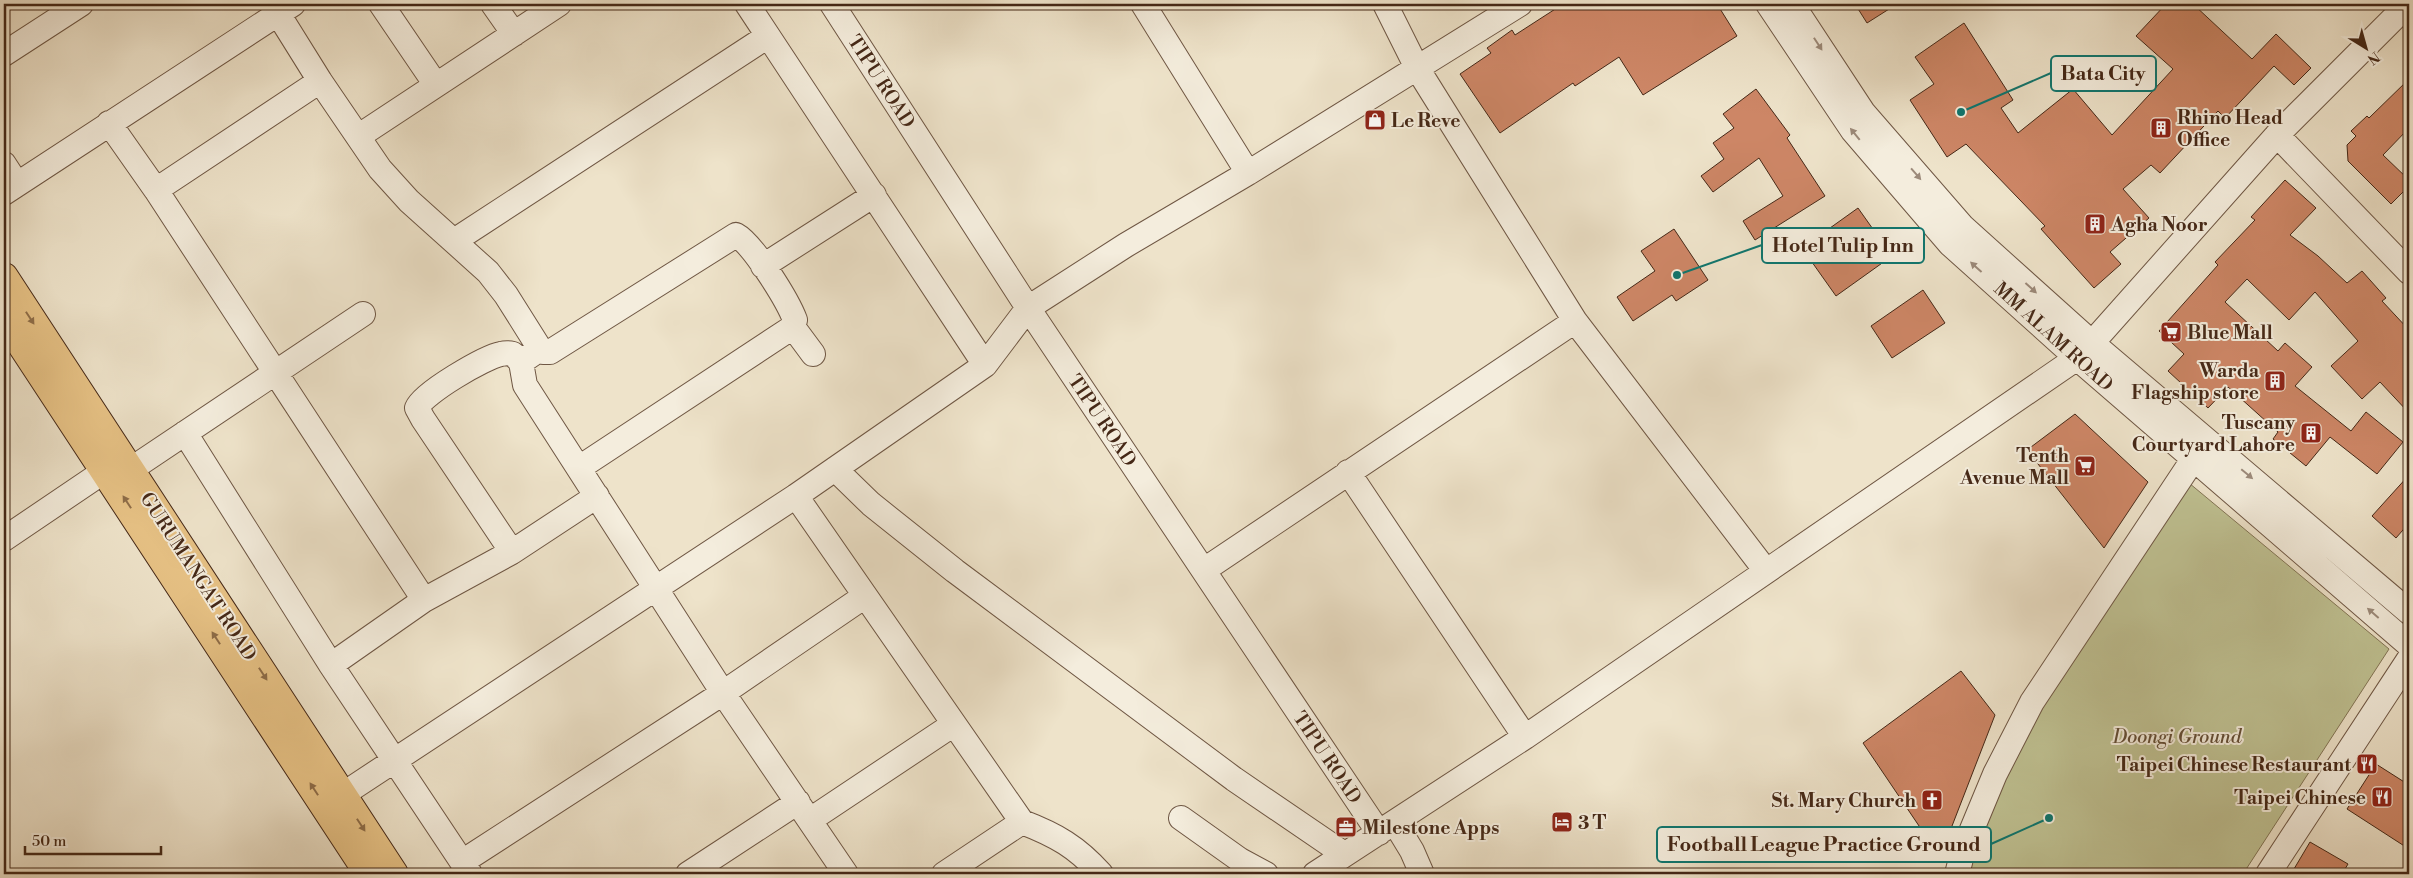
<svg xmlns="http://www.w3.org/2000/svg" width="2413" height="878" font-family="'Libre Bodoni',serif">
	<rect width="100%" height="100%" fill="#eee3ca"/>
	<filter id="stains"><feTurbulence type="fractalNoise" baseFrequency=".004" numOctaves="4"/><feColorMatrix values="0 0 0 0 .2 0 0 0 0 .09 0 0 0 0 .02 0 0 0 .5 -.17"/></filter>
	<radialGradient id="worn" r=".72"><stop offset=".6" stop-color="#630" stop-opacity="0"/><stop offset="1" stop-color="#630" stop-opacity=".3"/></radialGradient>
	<path fill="#bfc192" stroke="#827454" d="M2189,483L2389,649L2243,874H1959L2019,737Z"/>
	<path fill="#cd8666" stroke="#452817" d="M1563,4H1717L1737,36L1643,95L1619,57L1575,86L1573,83L1500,133L1460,74L1491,53L1487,48L1512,30L1515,35Z
		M1855,4H1897L1867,23Z
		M2166,4H2193L2252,59L2276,34L2311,68L2294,85L2274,66L2225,118L2218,111L2160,173L2151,165L2123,189L2149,218L2110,252L2121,264L2094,288L2041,229L2045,226L1966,144L1947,157L1910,100L1934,84L1915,57L1964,23L2013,100L2001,108L2018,133L2073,89L2112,135L2173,69L2136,36Z
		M2409,79V128L2383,155L2409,180V186L2391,204L2348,161L2347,145L2356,136L2351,131L2367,116L2369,118Z
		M1756,89L1790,135L1787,138L1825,196L1755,240L1743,221L1783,196L1759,158L1713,192L1701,176L1724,159L1713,143L1734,128L1723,114Z
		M2285,180L2316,208L2290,235L2318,256L2347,283L2362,271L2386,298L2382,301L2409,330V413L2380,382L2362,399L2331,366L2358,341L2315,292L2289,320L2247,279L2225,302L2278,351L2285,343L2312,367L2295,386L2351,431L2366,412L2403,442L2377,474L2330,437L2306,466L2273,439L2278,432L2228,387L2208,408L2168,371L2184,354L2159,331L2218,265L2215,262L2255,220L2251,217Z
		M1858,208L1892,256L1836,296L1802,248Z
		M1674,229L1708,280L1676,301L1672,295L1633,321L1617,297L1655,271L1641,251Z
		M1923,290L1945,323L1892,358L1871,326Z
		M2075,414L2148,482L2104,548L2027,450Z
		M2409,475V523L2396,538L2372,516Z
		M1961,671L1995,715L1940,857L1863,743Z
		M2376,764L2409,785V849L2347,809Z
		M2310,842L2348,864L2342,874H2291Z"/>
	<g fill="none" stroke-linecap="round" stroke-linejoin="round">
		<g stroke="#6f5744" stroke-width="26">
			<path id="minor" d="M272,4L320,81L380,169L409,201L488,272L506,295L540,349L521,362L525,385L723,693L846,874
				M381,4L436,85
				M493,4L514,34
				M747,4L985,365
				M832,4L1028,308L1379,833
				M1143,4L1248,173
				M1385,4L1417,68L1575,321L1766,571
				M1768,4L1853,131L1950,244L2077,358L2409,645
				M1792,4L1863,112L1963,227L2092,343L2409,612
				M4,54L81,4
				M109,123L156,190L424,600L331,665
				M2277,135L2409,272
				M359,136L559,4
				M4,164L17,184
				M156,190L320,81
				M4,193L293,4
				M454,241L768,36
				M763,266L874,195
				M793,327L813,354
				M2092,343L2277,135L2408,4
				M540,349L543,352H550L736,235C753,244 788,301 795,320L793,327L579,468
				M185,433L331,665L470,874
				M835,469L871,504L955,571L1234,779L1344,854
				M130,470L363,314
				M1348,472L1525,737
				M796,496L1022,822C1056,835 1077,847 1101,874
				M4,539L106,470
				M512,552L423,419L417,408C423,393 485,357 501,354C505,353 509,353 513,354L521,362
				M1204,570L1575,321
				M424,600L512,552L597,496
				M342,795L796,496L985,365L1028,308L1126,245L1248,173L1520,4
				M1181,818L1240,860L1266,874
				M810,820L954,724
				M1395,823L1412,851L1422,874
				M462,862L723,693L865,596
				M688,874L798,802
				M944,874L1022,822
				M1315,874L1525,737L2077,358
				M1957,874L1963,851L1995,774L2032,702L2194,458
				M2268,874L2409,659"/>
		</g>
		<g stroke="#452817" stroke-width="30">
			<path id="major" d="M4,277L394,874
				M4,318L369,874"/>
		</g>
		<use href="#minor" stroke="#f4eddd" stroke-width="24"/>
		<use href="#major" stroke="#e7c285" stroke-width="28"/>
	</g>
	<defs><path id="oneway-solid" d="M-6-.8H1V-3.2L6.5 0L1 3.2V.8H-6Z" transform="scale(1.25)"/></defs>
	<g fill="#9c8a7a">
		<use href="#oneway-solid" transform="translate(1818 44) rotate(57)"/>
		<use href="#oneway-solid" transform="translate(1855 134) rotate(-129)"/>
		<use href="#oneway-solid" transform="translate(1916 174) rotate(49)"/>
		<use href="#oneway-solid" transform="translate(1976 267) rotate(-138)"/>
		<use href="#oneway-solid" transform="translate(2031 288) rotate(42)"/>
		<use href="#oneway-solid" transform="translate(2247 474) rotate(40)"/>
		<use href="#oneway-solid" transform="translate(2373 613) rotate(-139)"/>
	</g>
	<g fill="#8e6d48">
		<use href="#oneway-solid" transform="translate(30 318) rotate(57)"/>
		<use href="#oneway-solid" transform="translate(127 502) rotate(-123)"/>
		<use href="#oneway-solid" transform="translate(216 638) rotate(-123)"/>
		<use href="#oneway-solid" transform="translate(263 674) rotate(57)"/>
		<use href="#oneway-solid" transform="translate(314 789) rotate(-123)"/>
		<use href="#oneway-solid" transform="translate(361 825) rotate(57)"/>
	</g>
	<defs>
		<g id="shop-square" transform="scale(1.125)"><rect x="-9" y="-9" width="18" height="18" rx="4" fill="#8f2418" stroke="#f4eddd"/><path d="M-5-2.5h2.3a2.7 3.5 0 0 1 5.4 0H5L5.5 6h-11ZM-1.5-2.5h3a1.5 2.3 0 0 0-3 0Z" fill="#fff"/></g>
		<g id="building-square" transform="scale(1.125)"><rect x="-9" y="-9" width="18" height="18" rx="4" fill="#8f2418" stroke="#f4eddd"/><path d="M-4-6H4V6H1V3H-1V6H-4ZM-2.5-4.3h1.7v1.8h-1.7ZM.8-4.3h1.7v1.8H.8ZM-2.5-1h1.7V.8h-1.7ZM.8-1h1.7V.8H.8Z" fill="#fff"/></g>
		<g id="supermarket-square" transform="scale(1.125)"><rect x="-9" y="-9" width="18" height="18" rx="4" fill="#8f2418" stroke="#f4eddd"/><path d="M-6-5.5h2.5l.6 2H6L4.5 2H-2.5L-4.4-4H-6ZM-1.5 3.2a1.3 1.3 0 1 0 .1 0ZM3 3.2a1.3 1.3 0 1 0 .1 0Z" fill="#fff"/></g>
		<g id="restaurant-square" transform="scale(1.125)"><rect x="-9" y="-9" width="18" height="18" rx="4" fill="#8f2418" stroke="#f4eddd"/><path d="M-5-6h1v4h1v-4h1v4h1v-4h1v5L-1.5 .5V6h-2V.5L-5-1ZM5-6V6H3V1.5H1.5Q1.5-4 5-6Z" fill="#fff"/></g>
		<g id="church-square" transform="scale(1.125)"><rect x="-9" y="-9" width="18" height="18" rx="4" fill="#8f2418" stroke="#f4eddd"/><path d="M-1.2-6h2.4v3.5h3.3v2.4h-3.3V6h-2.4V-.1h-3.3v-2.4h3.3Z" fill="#fff"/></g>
		<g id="hotel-square" transform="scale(1.125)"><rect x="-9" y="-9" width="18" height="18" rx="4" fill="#8f2418" stroke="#f4eddd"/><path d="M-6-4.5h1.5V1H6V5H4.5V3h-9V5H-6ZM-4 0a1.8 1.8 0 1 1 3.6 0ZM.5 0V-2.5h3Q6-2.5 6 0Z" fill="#fff"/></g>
		<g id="office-square" transform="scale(1.125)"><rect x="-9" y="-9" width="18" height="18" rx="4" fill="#8f2418" stroke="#f4eddd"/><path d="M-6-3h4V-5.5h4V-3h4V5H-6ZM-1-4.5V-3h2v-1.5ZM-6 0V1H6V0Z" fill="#fff"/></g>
	</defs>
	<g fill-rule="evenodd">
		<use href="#shop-square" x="1375" y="120"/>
		<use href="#building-square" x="2161" y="128"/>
		<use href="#building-square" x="2095" y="224"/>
		<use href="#supermarket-square" x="2171" y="332"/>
		<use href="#building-square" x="2275" y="381"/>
		<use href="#building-square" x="2311" y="433"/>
		<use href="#supermarket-square" x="2085" y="466"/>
		<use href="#restaurant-square" x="2367" y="764"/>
		<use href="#restaurant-square" x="2382" y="797"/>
		<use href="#church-square" x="1932" y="800"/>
		<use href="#hotel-square" x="1562" y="822"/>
		<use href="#office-square" x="1346" y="827"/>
	</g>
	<g text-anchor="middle" stroke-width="4" stroke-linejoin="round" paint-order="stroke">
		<g font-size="19" fill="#452817" stroke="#f4eddd">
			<text transform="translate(882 81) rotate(57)" y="7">TIPU ROAD</text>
			<text transform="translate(2054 336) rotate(42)" y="7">MM ALAM ROAD</text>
			<text transform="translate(1103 420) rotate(56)" y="7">TIPU ROAD</text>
			<text transform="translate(199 576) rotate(57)" y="7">GURUMANGAT ROAD</text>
			<text transform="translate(1328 757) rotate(56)" y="7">TIPU ROAD</text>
		</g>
		<g font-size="19" font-weight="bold" fill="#452817" stroke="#f4eddd" text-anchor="start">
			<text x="2177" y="124">Rhino Head<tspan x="2177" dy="22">Office</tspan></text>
			<text x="1391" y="127">Le Reve</text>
			<text x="2111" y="231">Agha Noor</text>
			<text x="2187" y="339">Blue Mall</text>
			<text x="2259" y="377" text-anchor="end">Warda<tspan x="2259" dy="22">Flagship store</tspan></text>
			<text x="2295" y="429" text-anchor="end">Tuscany<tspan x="2295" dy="22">Courtyard Lahore</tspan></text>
			<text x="2069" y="462" text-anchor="end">Tenth<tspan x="2069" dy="22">Avenue Mall</tspan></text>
			<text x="2351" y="771" text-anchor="end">Taipei Chinese Restaurant</text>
			<text x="2366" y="804" text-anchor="end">Taipei Chinese</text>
			<text x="1916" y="807" text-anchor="end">St. Mary Church</text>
			<text x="1578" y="829">3 T</text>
			<text x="1362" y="834">Milestone Apps</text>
		</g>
		<g font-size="19" font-style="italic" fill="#644e36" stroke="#f4eddd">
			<text x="2177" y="743">Doongi Ground</text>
		</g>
	</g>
	<path fill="none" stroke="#0f766e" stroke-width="2" d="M1961 112L2051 73M1677 275L1762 245M2049 818L1991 844"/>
	<g fill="#0f766e" stroke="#f4eddd" stroke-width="2">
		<circle cx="1961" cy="112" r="5"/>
		<circle cx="1677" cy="275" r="5"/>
		<circle cx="2049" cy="818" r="5"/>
	</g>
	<g fill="#f4eddd" stroke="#0f766e" stroke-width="2">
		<rect x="2051" y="56" width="105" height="35" rx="5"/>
		<rect x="1762" y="228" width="162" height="35" rx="5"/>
		<rect x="1657" y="827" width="334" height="35" rx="5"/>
	</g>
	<g font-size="20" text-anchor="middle" font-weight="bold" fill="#452817">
		<text x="2103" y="80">Bata City</text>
		<text x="1843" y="252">Hotel Tulip Inn</text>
		<text x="1824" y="851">Football League Practice Ground</text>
	</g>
	<rect width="2413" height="878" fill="none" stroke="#eee3ca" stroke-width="20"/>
	<rect x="5" y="5" width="2403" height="868" fill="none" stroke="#452817" stroke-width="2.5"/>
	<rect x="10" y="10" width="2393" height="858" fill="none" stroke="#452817"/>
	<g transform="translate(2366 48) rotate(143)" stroke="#f4eddd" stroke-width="4" paint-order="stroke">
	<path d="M0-4L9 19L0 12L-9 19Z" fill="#452817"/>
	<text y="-8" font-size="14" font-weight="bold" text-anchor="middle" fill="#452817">N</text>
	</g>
	<path d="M25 846v8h136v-8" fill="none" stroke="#452817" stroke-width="2.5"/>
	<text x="32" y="846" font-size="15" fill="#452817" stroke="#f4eddd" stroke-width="4" paint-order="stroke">50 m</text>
	<rect width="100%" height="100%" filter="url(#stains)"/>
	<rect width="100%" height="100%" fill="url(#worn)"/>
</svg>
